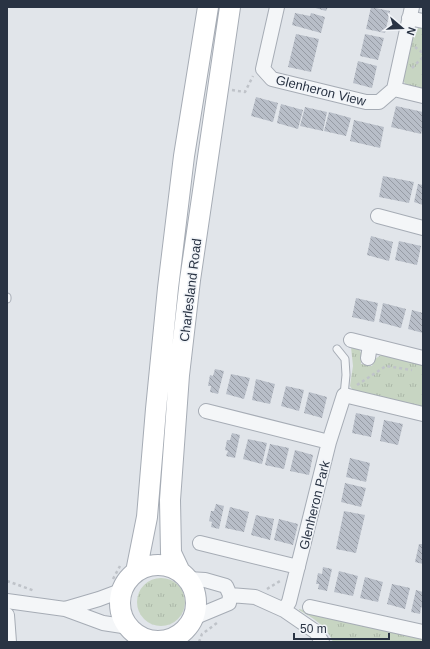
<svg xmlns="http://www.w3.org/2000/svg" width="430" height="649" font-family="Arial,sans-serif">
	<defs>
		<pattern id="grass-tufts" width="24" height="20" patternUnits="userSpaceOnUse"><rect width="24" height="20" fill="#c7d5c2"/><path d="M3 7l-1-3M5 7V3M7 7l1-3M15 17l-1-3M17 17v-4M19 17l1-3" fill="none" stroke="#abb7a8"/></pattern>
		<pattern id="building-back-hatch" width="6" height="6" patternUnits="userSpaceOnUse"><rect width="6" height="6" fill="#b8bec8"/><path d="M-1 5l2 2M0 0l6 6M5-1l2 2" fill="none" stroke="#969ba4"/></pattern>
	</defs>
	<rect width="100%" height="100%" fill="#e1e5ea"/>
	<path fill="url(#grass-tufts)" d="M421,27H423V89L406,85L401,77L411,31Z
		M351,347L359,349L362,355L361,364L372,366L375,359L381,355L423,365V408L355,393L350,386L353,366Z
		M137 602a24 24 0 1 1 48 0a24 24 0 1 1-48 0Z
		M299,609L423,637V642H333C326,625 313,618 299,610Z"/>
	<path fill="url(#building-back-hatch)" d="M312,7H328L326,11Z
		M371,7L390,11L385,33L366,29Z
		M295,13L310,16L311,13L325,17L321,33L292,25Z
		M296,34L319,39L311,72L288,67Z
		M365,34L384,38L378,60L360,56Z
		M358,61L377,66L372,88L353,83Z
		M256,97L278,103L273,122L251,116Z
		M281,104L303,110L298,129L277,123Z
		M396,106L423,112V127L421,134L391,127Z
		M305,107L327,112L323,131L300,126Z
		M329,112L351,118L346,136L324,131Z
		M354,120L384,127L380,148L350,141Z
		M383,176L414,182L409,203L379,197Z
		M418,184L423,185V205L414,202Z
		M371,236L393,242L389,261L367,255Z
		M399,241L421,246L417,265L395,260Z
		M356,298L378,303L374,322L352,317Z
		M383,303L406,309L401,328L379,322Z
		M412,310L423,313V333L408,329Z
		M215,369L224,371L218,394L210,392L211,386H208L210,375L213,376Z
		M231,374L250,378L244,399L226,394Z
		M256,379L275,384L270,404L252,400Z
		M286,386L304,390L299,411L281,406Z
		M309,392L327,397L322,418L304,413Z
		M356,413L375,417L371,437L352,433Z
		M384,420L403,424L398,445L380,441Z
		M232,433L240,435L235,458L226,456L228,451L225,450L227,440H230Z
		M248,439L267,443L262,464L243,459Z
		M270,444L289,448L284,469L265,465Z
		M295,450L313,455L309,475L290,471Z
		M350,458L370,463L366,482L346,477Z
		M345,483L366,488L361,507L341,502Z
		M216,504L224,506L219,529L211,527L212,522L209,521L211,511H214Z
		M230,507L249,512L244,532L225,528Z
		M344,511L365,515L356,553L336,549Z
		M256,515L274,519L270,540L251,535Z
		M279,519L298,524L293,545L274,540Z
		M419,544H423V564L415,562Z
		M323,567L332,569L327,591L318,589L319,584H316L318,573L322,574Z
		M339,571L358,576L353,596L334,592Z
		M365,577L383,582L378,602L360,598Z
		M392,584L410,588L405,609L387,604Z
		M416,590L423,592V608L421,607L420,614L411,612Z"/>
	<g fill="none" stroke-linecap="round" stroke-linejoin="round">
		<g stroke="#a6acb5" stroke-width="9">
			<path id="service" d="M7,299V297
				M337,349L345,359L346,375L344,395"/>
		</g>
		<g stroke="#a6acb5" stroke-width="16">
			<path id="minor" d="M277,7L263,69L272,79L366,102H379L394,89L412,7
				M409,18L423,21
				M394,89L423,96
				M378,216L423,228
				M351,340L423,358
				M368,358L370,345
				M206,411L329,442
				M200,543L298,567
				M188,579L205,580L226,586L230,595L229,603L193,618
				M230,595L255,597L284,610L289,602L329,442L344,395L423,414
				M7,601L65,609L103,623L129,627
				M310,607L423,632
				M65,609L99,599L123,590
				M284,610L316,632L322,642
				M7,615L9,642"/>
		</g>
		<g stroke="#a6acb5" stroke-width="22">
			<path id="secondary" d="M120 603a38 38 0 1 1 76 0a38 38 0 1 1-76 0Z
				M136,572L147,517L156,409L168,288L184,156L208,7
				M180,572L171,553L170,500L179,375L190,280L230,7"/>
		</g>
		<path stroke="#bfc3c9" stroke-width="2.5" stroke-dasharray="3 3" stroke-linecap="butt" d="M415,47L423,53
			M412,68L423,57
			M232,90L245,92L253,76
			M357,385L386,366L412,370
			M113,579L120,566
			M7,581L35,591
			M267,589L280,581
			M199,642L202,634L217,623"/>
		<use href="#service" stroke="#f4f6f8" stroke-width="7"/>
		<use href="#minor" stroke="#f4f6f8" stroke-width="14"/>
		<use href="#secondary" stroke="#fff" stroke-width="20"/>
	</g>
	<g text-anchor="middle" stroke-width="3" stroke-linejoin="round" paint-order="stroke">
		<g font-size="13" fill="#293343" stroke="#f1f4f8">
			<text transform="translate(321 90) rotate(14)" y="5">Glenheron View</text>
			<text transform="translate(190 290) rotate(-83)" y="5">Charlesland Road</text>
			<text transform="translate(314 505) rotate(-76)" y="5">Glenheron Park</text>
		</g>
	</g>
	<rect width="430" height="649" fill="none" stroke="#293343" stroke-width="16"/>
	<g transform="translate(402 28) rotate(109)" stroke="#f1f4f8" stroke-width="3" paint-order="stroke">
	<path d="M0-3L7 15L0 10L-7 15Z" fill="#293343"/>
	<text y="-6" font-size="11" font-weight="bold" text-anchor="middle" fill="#293343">N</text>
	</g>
	<path d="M294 633v6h95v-6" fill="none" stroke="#293343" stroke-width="2"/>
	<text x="300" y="633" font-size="12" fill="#293343" stroke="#f1f4f8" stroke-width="3" paint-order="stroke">50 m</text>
</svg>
